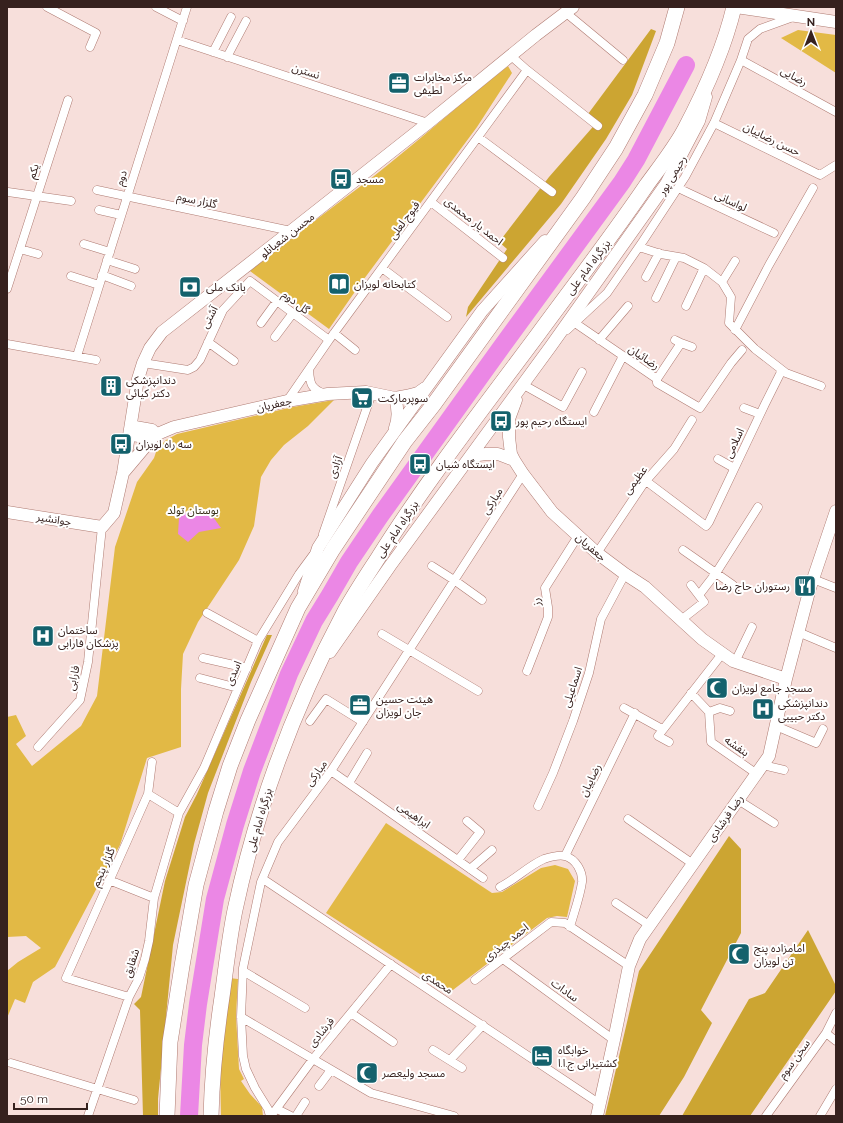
<svg xmlns="http://www.w3.org/2000/svg" width="843" height="1123" font-family="Raleway,'Noto Sans Arabic',sans-serif">
	<rect width="100%" height="100%" fill="#f7dfdb"/>
	<path fill="#e2b945" d="M798,30L836,35V73L781,38Z
		M508,66L512,73L477,127L361,283L329,329L250,271C289,240 329,210 369,180C416,143 461,103 508,66Z
		M334,400L308,426L284,445L271,460L261,477L254,526L239,560L198,622L183,654L181,689V747L147,758L120,845L108,867L55,967L33,982L25,1003L15,999L7,1018V971L18,962L41,948L26,936L7,937V717L16,715L26,736L16,744L32,766L81,726L97,696L115,547L137,482L154,458L157,449L166,440L177,434L293,407Z
		M386,823L492,893L502,892L541,868L555,865L568,869L575,881L567,917L557,916L547,918L449,993L326,913Z
		M229,978L238,979L236,1016L239,1069L244,1079L241,1081L250,1094L262,1107L263,1116H221L220,1072Z"/>
	<path fill="#cca532" d="M651,29L656,31L632,95L606,139L561,204L466,317L468,307L507,249L499,242L549,177L598,121L588,114Z
		M267,635H272L251,682L208,793L194,844L173,945L158,1099V1116H143L140,1010L134,1004L141,997L165,881L185,817L197,794Z
		M729,836L741,849V933L701,1010L712,1023L684,1077L659,1116H605L639,971Z
		M808,930L836,986V991L750,1116H682L749,999L765,993Z"/>
	<path fill="#eb87e5" d="M186,512L211,514L221,528L199,532L188,542L178,534L179,518Z"/>
	<g fill="none" stroke-linecap="round" stroke-linejoin="round">
		<path stroke="#eb87e5" stroke-width="18" d="M189,1116L193,1045L198,1004L215,899L235,825L252,771L289,674L314,621L330,595L349,562L380,516L500,349L622,182L636,160L686,65"/>
		<g stroke="#af7b72" stroke-width="9">
			<path id="street" d="M47,7L96,33L90,47
				M156,7L183,21
				M565,12L623,60
				M177,40L428,123
				M213,52L231,17
				M510,55L527,70L598,126
				M227,57L246,21
				M741,60L836,112
				M714,123L820,175L836,165
				M478,137L552,192
				M678,188L774,233
				M97,190L291,231
				M8,192L71,201
				M431,202L503,258
				M99,210L121,215
				M84,244L110,252
				M639,247L661,254L684,258L704,268L722,282L731,297L729,323L755,349L786,373L821,386
				M20,249L38,254
				M107,260L135,269
				M382,268L447,317
				M102,275L131,286
				M71,276L99,285
				M646,277L659,253
				M722,282L735,261
				M7,289L68,100
				M656,298L676,257
				M686,306L704,268
				M261,323L277,301
				M575,323L657,379V383L700,408L731,363L742,350
				M567,330L607,293L643,241L685,177L714,123L741,60L748,39L760,29L793,17
				M735,330L769,265L813,188
				M334,333L355,350
				M275,337L293,313
				M599,340L628,306
				M208,342L234,361
				M681,343L692,347
				M7,344L96,360
				M77,356L187,7
				M143,363L188,370L194,367L200,360L223,310L250,281L329,340
				M309,370C310,384 311,389 325,394
				M657,379L681,343L675,340
				M522,384L563,407L582,372
				M287,401L329,340L527,70
				M744,408L760,414
				M594,412L623,356
				M718,459L734,468
				M646,481L706,526L709,522L765,404L782,370
				M323,534L372,393
				M683,550L733,585
				M597,553L644,483L674,449L692,420
				M432,566L454,580L482,600
				M813,579L836,588
				M699,595L716,573L758,507
				M207,613L258,641
				M681,620L704,602L691,585
				M798,632L836,648
				M382,634L478,691
				M203,658L247,668
				M735,662L752,627
				M527,671L548,617V607L545,588L578,536
				M200,678L238,688
				M691,693L709,712L711,742L757,774
				M624,708L662,729
				M709,712L720,708L730,711
				M310,721L326,699L363,722
				M776,726L816,743L823,729
				M669,742L658,736L722,654
				M38,747L80,700L88,662L102,527
				M763,765L784,770
				M331,771L483,878
				M349,783L367,753
				M148,794L179,813
				M738,800L774,823
				M538,806L553,773L573,721L589,673L601,619L625,574
				M628,819L693,864
				M565,856L635,713
				M458,860L480,832L467,821
				M470,869L492,850
				M263,879L600,1104
				M109,880L154,898
				M500,887C516,879 528,866 544,859C550,857 560,855 565,856C576,859 583,872 582,882C580,897 574,912 570,927
				M616,903L649,925
				M503,959L614,1040
				M243,971L305,1008
				M475,980L551,922L565,923L629,966
				M129,997L66,978L148,794L152,762
				M351,1013L393,1042
				M241,1017L371,1093L454,1116
				M826,1033L836,1041
				M433,1050L462,1068
				M450,1060L483,1025
				M11,1063L134,1100
				M319,1086L331,1070
				M277,1109L291,1116
				M88,1116L129,997L139,978L145,959L149,941L154,898L179,813L204,768L258,641L299,574L313,555
				M270,1116L268,1109L255,1088L246,1069L243,1056L241,1017L243,968L261,882L278,842L331,771L523,474
				M271,1116L313,1059L391,964
				M296,1116L305,1102
				M766,1116L826,1033L836,1013
				M820,1116L836,1089"/>
		</g>
		<g stroke="#af7b72" stroke-width="13">
			<path id="secondary" d="M736,7L836,22
				M395,398C398,408 399,418 395,428
				M516,400L509,419V437L511,454L514,460L523,474L552,512L597,553L625,574L645,587L702,639L733,661L786,679
				M132,427H135L152,430L155,433V435L153,437L150,438L133,435L130,430Z
				M471,456L486,454H498L514,460
				M123,473L155,435L174,427L287,401L328,394L366,392L395,398L406,396L418,393L425,388
				M7,512L102,527L114,513L123,473L138,379L143,363L150,348L162,332L291,231L428,123L536,35L573,7
				M304,591L318,548L372,463L482,311L545,241
				M330,652L390,566L551,346L666,184L699,121L706,97
				M597,1116L614,1040L629,966L640,939L769,756L786,679L810,588L836,511"/>
		</g>
		<g stroke="#af7b72" stroke-width="16">
			<path id="highway" d="M167,1116L170,1042L182,966L196,885L216,811L230,766L248,720L298,608L333,549L405,441L434,404L583,198L616,148L645,95L667,43L677,7
				M211,1116C212,1076 216,1037 222,997C226,968 229,939 235,910C257,806 295,705 345,611C355,593 367,575 378,558C427,480 484,407 539,333C575,284 612,236 646,186C659,168 675,148 685,129C705,91 724,49 734,7"/>
		</g>
		<use href="#street" stroke="#fff" stroke-width="8"/>
		<use href="#secondary" stroke="#fff" stroke-width="12"/>
		<use href="#highway" stroke="#fff" stroke-width="15"/>
	</g>
	<defs>
		<g id="office-square" transform="scale(1.15)"><rect x="-9" y="-9" width="18" height="18" rx="4" fill="#14616c" stroke="#fff"/><path d="M-6-3h4V-5.5h4V-3h4V5H-6ZM-1-4.5V-3h2v-1.5ZM-6 0V1H6V0Z" fill="#fff"/></g>
		<g id="bus-square" transform="scale(1.15)"><rect x="-9" y="-9" width="18" height="18" rx="4" fill="#14616c" stroke="#fff"/><path d="M-5-6H5V4H4V6H2V4H-2V6H-4V4H-5ZM-3.5-4V0h7V-4ZM-3.5 1.2v1.5H-2V1.2ZM2 1.2v1.5H3.5V1.2Z" fill="#fff"/></g>
		<g id="library-square" transform="scale(1.15)"><rect x="-9" y="-9" width="18" height="18" rx="4" fill="#14616c" stroke="#fff"/><path d="M-6-4Q-3-5.5-.7-3.5V5Q-3 3-6 4ZM6-4Q3-5.5 .7-3.5V5Q3 3 6 4Z" fill="#fff"/></g>
		<g id="bank-square" transform="scale(1.15)"><rect x="-9" y="-9" width="18" height="18" rx="4" fill="#14616c" stroke="#fff"/><path d="M-6-4H6V4H-6ZM0-2.3a2.3 2.3 0 1 0 0 4.6a2.3 2.3 0 1 0 0-4.6Z" fill="#fff"/></g>
		<g id="building-square" transform="scale(1.15)"><rect x="-9" y="-9" width="18" height="18" rx="4" fill="#14616c" stroke="#fff"/><path d="M-4-6H4V6H1V3H-1V6H-4ZM-2.5-4.3h1.7v1.8h-1.7ZM.8-4.3h1.7v1.8H.8ZM-2.5-1h1.7V.8h-1.7ZM.8-1h1.7V.8H.8Z" fill="#fff"/></g>
		<g id="supermarket-square" transform="scale(1.15)"><rect x="-9" y="-9" width="18" height="18" rx="4" fill="#14616c" stroke="#fff"/><path d="M-6-5.5h2.5l.6 2H6L4.5 2H-2.5L-4.4-4H-6ZM-1.5 3.2a1.3 1.3 0 1 0 .1 0ZM3 3.2a1.3 1.3 0 1 0 .1 0Z" fill="#fff"/></g>
		<g id="restaurant-square" transform="scale(1.15)"><rect x="-9" y="-9" width="18" height="18" rx="4" fill="#14616c" stroke="#fff"/><path d="M-5-6h1v4h1v-4h1v4h1v-4h1v5L-1.5 .5V6h-2V.5L-5-1ZM5-6V6H3V1.5H1.5Q1.5-4 5-6Z" fill="#fff"/></g>
		<g id="hospital-square" transform="scale(1.15)"><rect x="-9" y="-9" width="18" height="18" rx="4" fill="#14616c" stroke="#fff"/><path d="M-5-5h3v3.5h4V-5h3V5h-3V1.5h-4V5h-3Z" fill="#fff"/></g>
		<g id="mosque-square" transform="scale(1.15)"><rect x="-9" y="-9" width="18" height="18" rx="4" fill="#14616c" stroke="#fff"/><path d="M3.5-4.9A6 6 0 1 0 3.5 4.9A5 5 0 1 1 3.5-4.9Z" fill="#fff"/></g>
		<g id="hotel-square" transform="scale(1.15)"><rect x="-9" y="-9" width="18" height="18" rx="4" fill="#14616c" stroke="#fff"/><path d="M-6-4.5h1.5V1H6V5H4.5V3h-9V5H-6ZM-4 0a1.8 1.8 0 1 1 3.6 0ZM.5 0V-2.5h3Q6-2.5 6 0Z" fill="#fff"/></g>
	</defs>
	<g fill-rule="evenodd">
		<use href="#office-square" x="399" y="83"/>
		<use href="#bus-square" x="341" y="179"/>
		<use href="#library-square" x="339" y="284"/>
		<use href="#bank-square" x="190" y="287"/>
		<use href="#building-square" x="111" y="386"/>
		<use href="#supermarket-square" x="362" y="398"/>
		<use href="#bus-square" x="501" y="421"/>
		<use href="#bus-square" x="121" y="444"/>
		<use href="#bus-square" x="420" y="464"/>
		<use href="#restaurant-square" x="805" y="586"/>
		<use href="#hospital-square" x="43" y="636"/>
		<use href="#mosque-square" x="717" y="688"/>
		<use href="#office-square" x="360" y="705"/>
		<use href="#hospital-square" x="763" y="709"/>
		<use href="#mosque-square" x="739" y="954"/>
		<use href="#hotel-square" x="542" y="1056"/>
		<use href="#mosque-square" x="367" y="1073"/>
	</g>
	<g text-anchor="middle" stroke-width="4" stroke-linejoin="round" paint-order="stroke">
		<g font-size="11" fill="#36211e" stroke="#fff">
			<text transform="translate(306 71) rotate(18)" y="4">نسترن</text>
			<text transform="translate(794 76) rotate(29)" y="4">رضایی</text>
			<text transform="translate(772 139) rotate(26)" y="4">حسن رضاییان</text>
			<text transform="translate(33 171) rotate(-72)" y="4">یکم</text>
			<text transform="translate(672 175) rotate(-59)" y="4">رحیمی پور</text>
			<text transform="translate(121 178) rotate(-72)" y="4">دوم</text>
			<text transform="translate(197 200) rotate(12)" y="4">گلزار سوم</text>
			<text transform="translate(731 201) rotate(25)" y="4">لواسانی</text>
			<text transform="translate(404 220) rotate(-54)" y="4">فیوج لعلی</text>
			<text transform="translate(474 221) rotate(38)" y="4">احمد یار محمدی</text>
			<text transform="translate(287 235) rotate(-38)" y="4">محسن شعبانلو</text>
			<text transform="translate(588 267) rotate(-53)" y="4">بزرگراه امام علی</text>
			<text transform="translate(296 302) rotate(37)" y="4">گل دوم</text>
			<text transform="translate(209 317) rotate(-62)" y="4">آشتی</text>
			<text transform="translate(644 357) rotate(34)" y="4">رضائیان</text>
			<text transform="translate(274 404) rotate(-12)" y="4">جعفریان</text>
			<text transform="translate(734 443) rotate(-65)" y="4">اسلامی</text>
			<text transform="translate(335 467) rotate(-71)" y="4">آزادی</text>
			<text transform="translate(635 480) rotate(-53)" y="4">عظیمی</text>
			<text transform="translate(492 501) rotate(-57)" y="4">مبارکی</text>
			<text transform="translate(54 519) rotate(9)" y="4">جوانشیر</text>
			<text transform="translate(397 529) rotate(-56)" y="4">بزرگراه امام علی</text>
			<text transform="translate(591 547) rotate(41)" y="4">جعفریان</text>
			<text transform="translate(536 602) rotate(-97)" y="4">رز</text>
			<text transform="translate(233 673) rotate(-67)" y="4">اسدی</text>
			<text transform="translate(73 678) rotate(-78)" y="4">فارابی</text>
			<text transform="translate(572 687) rotate(-72)" y="4">اسماعیلی</text>
			<text transform="translate(737 746) rotate(35)" y="4">بنفشه</text>
			<text transform="translate(316 773) rotate(-54)" y="4">مبارکی</text>
			<text transform="translate(590 780) rotate(-64)" y="4">رضاییان</text>
			<text transform="translate(414 815) rotate(35)" y="4">ابراهیمی</text>
			<text transform="translate(725 818) rotate(-55)" y="4">رضا فرشادی</text>
			<text transform="translate(259 820) rotate(-74)" y="4">بزرگراه امام علی</text>
			<text transform="translate(103 867) rotate(-66)" y="4">گلزار پنجم</text>
			<text transform="translate(506 942) rotate(-38)" y="4">احمد چیذری</text>
			<text transform="translate(131 963) rotate(-72)" y="4">شقایق</text>
			<text transform="translate(438 982) rotate(33)" y="4">محمدی</text>
			<text transform="translate(565 990) rotate(36)" y="4">سادات</text>
			<text transform="translate(321 1032) rotate(-51)" y="4">فرشادی</text>
			<text transform="translate(794 1059) rotate(-54)" y="4">سخن سوم</text>
		</g>
		<g font-size="11" fill="#36211e" stroke="#fff" text-anchor="start">
			<text x="414" y="81">مرکز مخابرات<tspan x="414" dy="13">لطیفی</tspan></text>
			<text x="356" y="183">مسجد</text>
			<text x="354" y="288">کتابخانه لویزان</text>
			<text x="206" y="291">بانک ملی</text>
			<text x="126" y="384">دندانپزشکی<tspan x="126" dy="13">دکتر کیائی</tspan></text>
			<text x="378" y="402">سوپرمارکت</text>
			<text x="516" y="425">ایستگاه رحیم پور</text>
			<text x="136" y="448">سه راه لویزان</text>
			<text x="436" y="468">ایستگاه شیان</text>
			<text x="790" y="590" text-anchor="end">رستوران حاج رضا</text>
			<text x="58" y="634">ساختمان<tspan x="58" dy="13">پزشکان فارابی</tspan></text>
			<text x="732" y="692">مسجد جامع لویزان</text>
			<text x="376" y="703">هیئت حسین<tspan x="376" dy="13">جان لویزان</tspan></text>
			<text x="778" y="707">دندانپزشکی<tspan x="778" dy="13">دکتر حبیبی</tspan></text>
			<text x="754" y="952">امامزاده پنج<tspan x="754" dy="13">تن لویزان</tspan></text>
			<text x="558" y="1054">خوابگاه<tspan x="558" dy="13">کشتیرانی ج.ا.ا</tspan></text>
			<text x="382" y="1077">مسجد ولیعصر</text>
		</g>
		<g font-size="11" fill="#382f17" stroke="#fff">
			<text x="193" y="514">بوستان تولد</text>
		</g>
	</g>
	<rect width="843" height="1123" fill="none" stroke="#36211e" stroke-width="16"/>
	<g transform="translate(811 32)" stroke="#ffffff" stroke-width="3" paint-order="stroke">
	<path d="M0-3L7 15L0 10L-7 15Z" fill="#36211e"/>
	<text y="-6" font-size="11" font-weight="bold" text-anchor="middle" fill="#36211e">N</text>
	</g>
	<path d="M14 1103v6h73v-6" fill="none" stroke="#36211e" stroke-width="2"/>
	<text x="20" y="1103" font-size="12" fill="#36211e" stroke="#ffffff" stroke-width="3" paint-order="stroke">50 m</text>
</svg>
